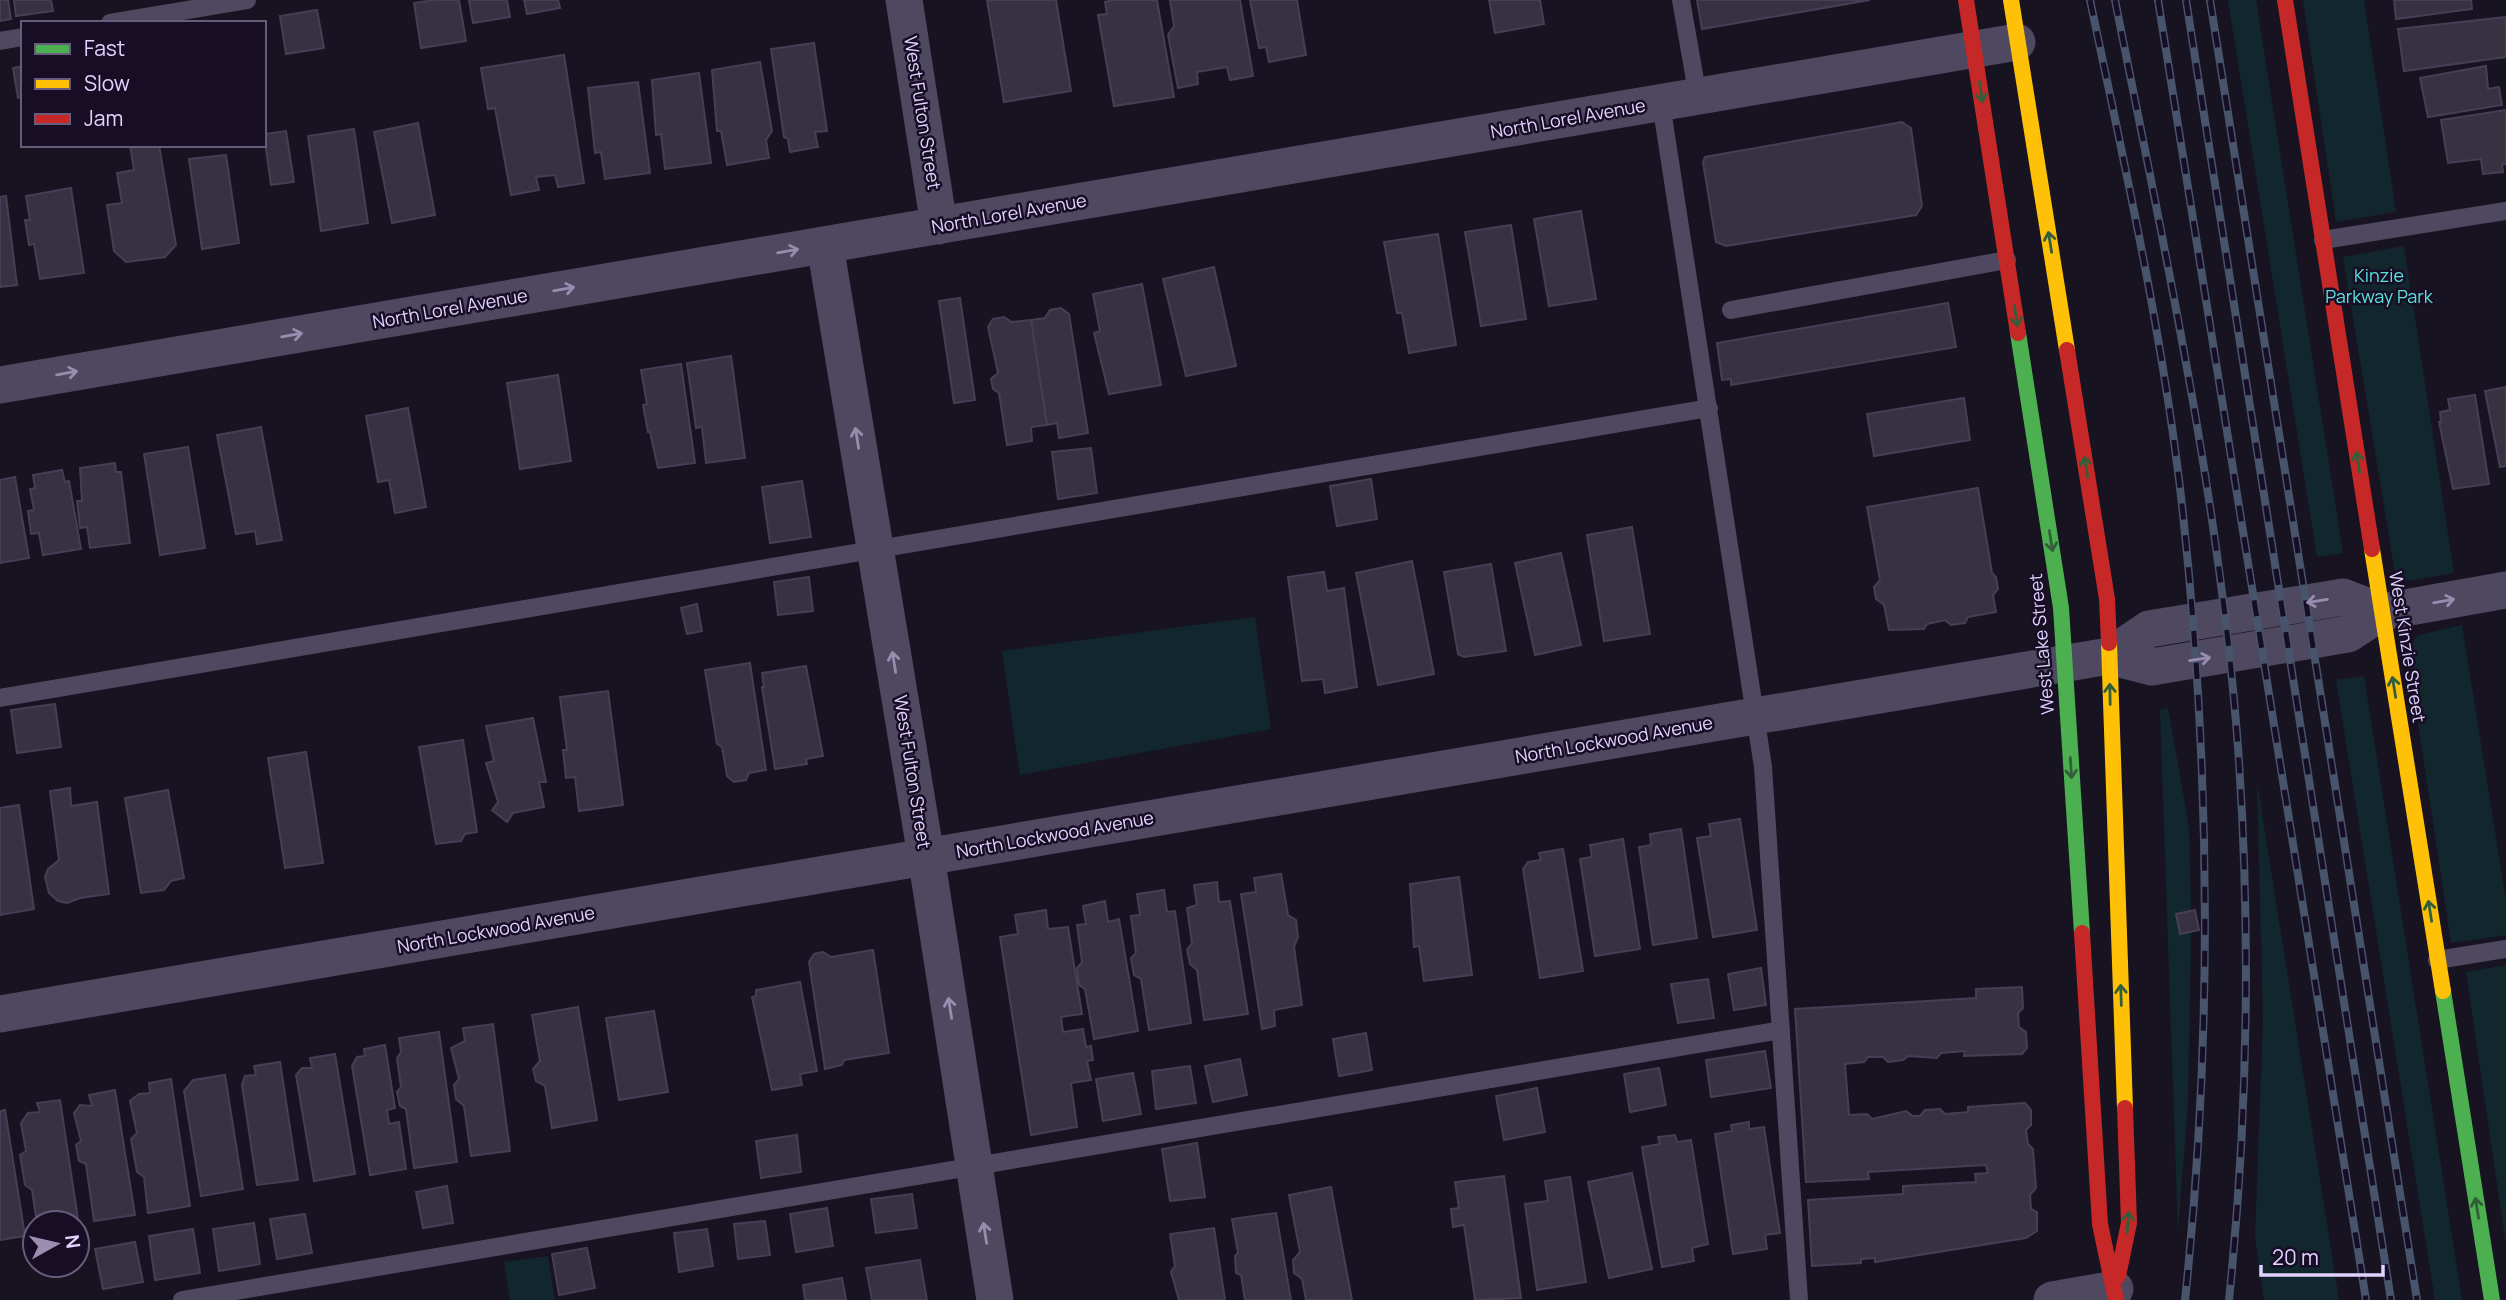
<svg xmlns="http://www.w3.org/2000/svg" width="2506" height="1300" font-family="Manrope,sans-serif">
	<rect width="100%" height="100%" fill="#181320"/>
	<path fill="#12272d" d="M2228,0H2256L2343,553L2317,557Z
		M2303,0H2364L2396,212L2336,222Z
		M2404,246L2454,573L2408,581L2395,573L2343,257Z
		M1255,617L1271,729L1020,775L1002,651Z
		M2462,625L2506,901V935L2451,943L2407,649L2418,635Z
		M2364,676L2462,1300H2435L2336,680Z
		M2168,708L2189,827L2191,911L2177,914L2191,931V942L2188,1102L2178,1232L2160,710Z
		M2257,782L2339,1300H2264L2255,1238L2263,1019Z
		M2506,965V1245L2466,972Z
		M548,1256L555,1300H510L504,1262Z"/>
	<path fill="#383142" stroke="#463e54" stroke-width="2" d="M0,0H8L11,19L0,21Z
		M14,0H51L53,11L16,16Z
		M434,0H459L466,41L421,48L414,3Z
		M469,0H507L510,17L473,23Z
		M524,0H558L560,8L527,14Z
		M987,0H1056L1071,91L1004,102Z
		M1112,0H1157L1174,97L1114,106L1098,15L1107,14L1105,2Z
		M1170,0H1240L1253,76L1230,80L1227,67L1197,72L1198,84L1178,88L1168,35L1174,26Z
		M1250,0H1297L1306,55L1269,62L1266,47L1259,48Z
		M1489,0H1540L1544,24L1495,33Z
		M1697,0H1870L1702,29Z
		M2394,0H2471L2472,9L2396,19Z
		M317,10L324,48L286,54L280,16Z
		M2506,17V57L2404,71L2398,29Z
		M814,43L827,131L815,132L818,147L790,152L788,139L784,137L771,49Z
		M564,55L584,183L558,187L555,175L536,177L539,190L511,195L495,108L488,109L481,68Z
		M760,62L772,131L766,140L769,158L727,165L721,131H717L712,70Z
		M23,66V97L18,98L13,68Z
		M2486,66L2488,89L2499,87L2502,105L2428,117L2420,78Z
		M699,73L711,163L665,169L661,134L656,135L652,80Z
		M638,82L650,173L605,179L601,152L595,153L588,88Z
		M2506,110V164L2502,165L2503,172L2483,174L2481,159L2448,163L2441,120Z
		M1902,122L1911,128L1922,206L1916,215L1726,246L1716,242L1703,162L1705,157Z
		M418,123L435,215L392,223L374,132Z
		M354,129L368,223L321,231L308,136Z
		M286,131L294,182L271,185L264,134Z
		M130,145H159L176,245L165,257L126,262L114,251L107,205L122,203L117,173L134,170Z
		M226,155L239,243L202,249L189,159Z
		M71,188L84,273L40,279L34,244L29,245L25,220H30L26,196Z
		M6,196L17,285L0,287V197Z
		M1581,211L1596,299L1549,306L1534,219Z
		M1511,225L1526,319L1481,326L1465,232Z
		M1438,234L1456,345L1409,353L1402,313H1397L1384,242Z
		M1214,267L1236,366L1186,376L1163,279Z
		M1142,284L1161,385L1109,394L1094,333L1100,331L1093,294Z
		M960,298L975,400L954,403L939,301Z
		M1948,303L1956,347L1731,385V379L1722,380L1717,343Z
		M1061,308L1069,314L1088,433L1059,438L1057,423L1047,425L1031,320L1045,318L1050,310Z
		M1004,317L1012,322L1031,320L1047,425L1031,427L1032,441L1007,445L999,393L993,389L991,379L998,373L988,327L993,319Z
		M731,356L745,458L706,463L702,427L696,428L687,363Z
		M681,364L695,463L658,468L650,432H648L643,405L647,404L641,370Z
		M558,375L571,461L520,469L507,383Z
		M2506,387V466L2500,467L2485,391Z
		M2475,395L2489,484L2453,489L2439,422H2441L2440,412L2450,410L2448,399Z
		M1964,398L1970,440L1874,456L1867,414Z
		M408,408L426,507L395,513L389,480L378,482L366,416Z
		M261,427L282,540L257,544L255,531L236,534L217,435Z
		M188,447L205,548L160,555L144,454Z
		M1091,448L1097,493L1058,499L1052,452Z
		M115,463L116,472H121L130,543L90,548L87,527L80,528L77,501H82L80,468Z
		M62,470L65,482L69,481L81,549L43,555L39,533L31,534L28,511L34,510L30,489L35,488L33,475Z
		M15,477L29,558L0,563V480Z
		M1371,479L1377,519L1337,526L1330,486Z
		M802,481L811,537L770,543L762,487Z
		M1978,488L1992,573L1996,577L1998,589L1993,595L1996,612L1968,617L1965,623L1951,625L1945,620L1927,624L1924,629L1889,630L1884,605L1876,599L1874,587L1880,580L1867,507Z
		M1632,527L1650,634L1604,641L1587,535Z
		M1561,553L1581,645L1535,655L1515,563Z
		M1412,561L1434,674L1378,685L1356,573Z
		M1491,564L1506,651L1464,657L1458,654L1444,572Z
		M1324,572L1327,591L1344,588L1357,687L1325,693L1323,679L1302,681L1288,577Z
		M809,577L813,611L778,615L774,582Z
		M697,604L702,631L687,634L681,608Z
		M750,663L766,770L749,773L746,780L734,782L727,776L722,747L717,744L705,670Z
		M806,666L823,756L806,759L807,764L775,769L762,687H764L762,673Z
		M608,691L623,805L579,811L575,777L566,778L563,750H567L560,697Z
		M55,704L61,747L17,753L11,710Z
		M533,718L546,782H539L544,807L513,813L507,822L492,810L498,802L486,763L494,761L486,726Z
		M463,740L477,832L465,834L461,841L436,844L419,747Z
		M306,752L323,863L285,868L268,758Z
		M70,788L71,806L97,802L109,894L80,898L67,903L58,901L49,893L45,877L48,869L59,860L50,791Z
		M168,790L184,878L171,881L164,890L141,893L125,798Z
		M19,805L34,909L0,915V808Z
		M1740,819L1757,930L1713,937L1697,838L1711,836L1709,824Z
		M1681,829L1697,938L1653,945L1639,847L1651,845L1650,834Z
		M1623,839L1640,949L1595,956L1580,859L1592,857L1590,845Z
		M1563,849L1583,971L1540,978L1523,869L1528,862L1541,860L1539,853Z
		M1281,874L1288,915L1296,920L1298,937L1294,947L1302,1005L1274,1010L1275,1026L1262,1029L1241,894L1256,892L1254,878Z
		M1459,877L1472,975L1424,981L1419,946L1414,947L1410,884Z
		M1217,882L1219,902L1230,901L1248,1014L1204,1020L1197,970L1190,964L1187,950L1192,943L1187,908L1197,905L1194,885Z
		M1164,890L1167,912L1175,911L1191,1023L1149,1030L1141,979L1134,975L1131,958L1136,953L1131,916L1140,915L1137,894Z
		M1105,901L1108,922L1119,919L1138,1031L1094,1039L1085,989L1079,985L1077,968L1082,962L1077,925L1086,924L1083,906Z
		M1046,910L1048,929L1068,927L1082,1014L1061,1017L1063,1032L1083,1029L1086,1047L1091,1046L1093,1060L1087,1061L1091,1080L1071,1083L1077,1127L1031,1135L1000,937L1018,934L1015,915Z
		M2195,910L2199,930L2180,934L2176,914Z
		M873,950L889,1053L844,1060L842,1065L825,1069L809,962L814,954L823,952L831,957Z
		M1761,968L1766,1005L1734,1010L1728,974Z
		M1708,979L1714,1018L1678,1023L1671,984Z
		M800,982L817,1071L800,1074L802,1085L772,1090L752,997L756,996V990Z
		M2022,987L2023,1008L2018,1013L2019,1027L2026,1032L2027,1048L2022,1054L1964,1056L1965,1051L1941,1053L1937,1058L1908,1056L1903,1060L1888,1062L1883,1057H1868L1864,1062L1845,1064L1849,1115L1867,1114L1872,1119L1906,1111L1913,1116H1920L1925,1110L1940,1109L1945,1114L1968,1112V1107L2025,1103L2031,1110V1125L2026,1130L2028,1144L2033,1149L2036,1188L2030,1195L2031,1209L2037,1212V1231L2026,1238L1875,1262V1258L1861,1259V1263L1812,1266L1808,1200L1903,1194V1186L1976,1182L1975,1174L1988,1173L1986,1165L1868,1172L1869,1179L1806,1182L1795,1009L1976,998V989Z
		M578,1007L597,1120L552,1128L545,1086L536,1081L533,1069L540,1061L532,1015Z
		M654,1011L668,1092L619,1100L606,1018Z
		M493,1024L510,1151L471,1156L464,1106L456,1099L454,1085L459,1079L451,1048L465,1041L463,1028Z
		M439,1032L457,1162L414,1168L406,1109L400,1106L397,1092L401,1087L397,1058L401,1052L399,1038Z
		M1366,1033L1372,1070L1339,1076L1333,1039Z
		M385,1045L395,1108L387,1110L389,1124L399,1122L406,1169L370,1175L352,1066L357,1057L365,1056L364,1049Z
		M1765,1051L1771,1088L1711,1097L1706,1060Z
		M335,1054L355,1174L314,1181L296,1075L302,1068H312L310,1058Z
		M1240,1059L1247,1095L1213,1102L1205,1066Z
		M280,1062L298,1180L257,1185L242,1085L245,1076L256,1075L254,1066Z
		M1190,1066L1196,1103L1156,1109L1152,1071Z
		M1659,1068L1666,1105L1630,1112L1624,1074Z
		M1133,1073L1141,1114L1103,1121L1096,1079Z
		M225,1075L243,1189L201,1196L184,1091L193,1080Z
		M171,1079L190,1206L148,1213L144,1177L137,1172L131,1139L137,1133L130,1101L139,1094L150,1093L149,1083Z
		M1537,1088L1545,1132L1504,1140L1496,1096Z
		M115,1090L135,1215L94,1221L86,1164L79,1161L76,1145L81,1141L74,1113L80,1105L92,1106L89,1095Z
		M60,1100L79,1226H77V1223H37L32,1190L25,1185L20,1155L26,1151L21,1123L28,1113L40,1112L37,1103Z
		M5,1110L25,1236L0,1240V1111Z
		M1749,1122V1129L1764,1127L1780,1233L1765,1235L1767,1249L1733,1254L1715,1134L1732,1131L1731,1125Z
		M797,1135L801,1172L761,1178L756,1141Z
		M1675,1135L1677,1142L1691,1140L1708,1244L1692,1248L1694,1261L1662,1267L1642,1147L1660,1144L1658,1137Z
		M1197,1143L1205,1197L1170,1201L1162,1149Z
		M1632,1173L1652,1269L1609,1278L1588,1182Z
		M1504,1176L1521,1298L1475,1300L1464,1225L1453,1227L1451,1209L1459,1208L1455,1182Z
		M1570,1177L1586,1282L1537,1290L1525,1204L1548,1201L1545,1181Z
		M447,1186L453,1223L423,1228L416,1192Z
		M1331,1187L1352,1300H1306L1302,1279L1294,1273L1293,1260L1300,1252L1289,1195Z
		M912,1194L917,1228L876,1233L871,1199Z
		M827,1208L833,1246L796,1252L790,1214Z
		M1276,1213L1291,1300H1245L1241,1275L1236,1273L1235,1256L1238,1253L1232,1219Z
		M305,1214L312,1253L277,1259L270,1219Z
		M765,1221L770,1255L738,1259L734,1224Z
		M254,1223L260,1264L219,1271L213,1229Z
		M1214,1228L1225,1300H1179L1171,1272L1175,1266L1170,1234Z
		M193,1229L200,1273L155,1280L149,1236Z
		M707,1229L713,1266L679,1272L674,1233Z
		M135,1242L143,1282L103,1289L95,1249Z
		M587,1248L595,1288L559,1295L552,1254Z
		M920,1260L927,1300H872L866,1268Z
		M842,1278L846,1300H805L803,1285Z"/>
	<g fill="none" stroke-linecap="round" stroke-linejoin="round">
		<path stroke="#4e4861" stroke-width="18" d="M1681,0L1698,97
			M110,23L247,0
			M0,41L23,37
			M1661,103L1763,767L1799,1300
			M2323,240L2506,211
			M1731,310L2007,260
			M0,698L1709,408
			M2437,960L2506,949
			M182,1300L1781,1030"/>
		<path stroke="#4e4861" stroke-width="37" d="M904,0L939,226
			M825,245L926,856L995,1300
			M0,385L2017,42
			M2109,656L2152,667L2348,634L2382,612L2506,590
			M0,1014L2109,656L2149,629L2161,627L2343,597L2382,612
			M2052,1300L2115,1289"/>
		<path stroke="#4caf50" stroke-width="16" d="M2018,333L2061,608L2082,933
			M2443,991L2492,1300"/>
		<path stroke="#ffc107" stroke-width="16" d="M2011,0L2067,350
			M2372,549L2443,991
			M2109,643L2125,1108"/>
		<path stroke="#c62828" stroke-width="16" d="M1966,0L2018,333
			M2285,0L2372,549
			M2067,350L2107,599L2109,643
			M2082,933L2100,1224L2116,1300
			M2118,1276L2129,1223L2125,1108"/>
		<g stroke="#47546c" stroke-width="8">
			<path id="rail" d="M2090,0C2125,167 2163,335 2182,505C2211,770 2213,1035 2185,1300
				M2115,0C2164,247 2219,496 2238,747C2251,931 2248,1116 2229,1300
				M2158,0L2366,1300
				M2186,0L2391,1300
				M2210,0L2417,1300"/>
		</g>
		<use href="#rail" stroke="#170e25" stroke-width="5" stroke-dasharray="16" stroke-linecap="butt"/>
	</g>
	<defs><path id="oneway-shaft" d="M-6 0H5M1.5-3L5.5 0L1.5 3" fill="none" stroke-width="1.6" stroke-linecap="round" stroke-linejoin="round" transform="scale(1.75)"/></defs>
	<g stroke="#325e3a">
		<use href="#oneway-shaft" transform="translate(1981 92) rotate(81)"/>
		<use href="#oneway-shaft" transform="translate(2050 242) rotate(-99)"/>
		<use href="#oneway-shaft" transform="translate(2016 316) rotate(81)"/>
		<use href="#oneway-shaft" transform="translate(2358 462) rotate(-99)"/>
		<use href="#oneway-shaft" transform="translate(2086 467) rotate(-99)"/>
		<use href="#oneway-shaft" transform="translate(2051 541) rotate(81)"/>
		<use href="#oneway-shaft" transform="translate(2394 687) rotate(-99)"/>
		<use href="#oneway-shaft" transform="translate(2110 694) rotate(-91)"/>
		<use href="#oneway-shaft" transform="translate(2071 768) rotate(86)"/>
		<use href="#oneway-shaft" transform="translate(2430 911) rotate(-99)"/>
		<use href="#oneway-shaft" transform="translate(2121 995) rotate(-92)"/>
		<use href="#oneway-shaft" transform="translate(2477 1208) rotate(-99)"/>
		<use href="#oneway-shaft" transform="translate(2128 1222) rotate(-85)"/>
	</g>
	<g stroke="#988db0">
		<use href="#oneway-shaft" transform="translate(788 251) rotate(-10)"/>
		<use href="#oneway-shaft" transform="translate(564 289) rotate(-10)"/>
		<use href="#oneway-shaft" transform="translate(292 335) rotate(-10)"/>
		<use href="#oneway-shaft" transform="translate(67 373) rotate(-10)"/>
		<use href="#oneway-shaft" transform="translate(857 438) rotate(-99)"/>
		<use href="#oneway-shaft" transform="translate(2317 601) rotate(171)"/>
		<use href="#oneway-shaft" transform="translate(2444 601) rotate(-10)"/>
		<use href="#oneway-shaft" transform="translate(2200 659) rotate(-9)"/>
		<use href="#oneway-shaft" transform="translate(894 662) rotate(-99)"/>
		<use href="#oneway-shaft" transform="translate(950 1008) rotate(-99)"/>
		<use href="#oneway-shaft" transform="translate(985 1233) rotate(-99)"/>
	</g>
	<g text-anchor="middle" stroke-width="5" stroke-linejoin="round" paint-order="stroke">
		<g font-size="18" fill="#e1d2ff" stroke="#170e25">
			<text transform="translate(922 113) rotate(81)" y="6">West Fulton Street</text>
			<text transform="translate(1568 119) rotate(-10)" y="6">North Lorel Avenue</text>
			<text transform="translate(1009 214) rotate(-10)" y="6">North Lorel Avenue</text>
			<text transform="translate(450 309) rotate(-10)" y="6">North Lorel Avenue</text>
			<text transform="translate(2042 644) rotate(-95)" y="6">West Lake Street</text>
			<text transform="translate(2407 647) rotate(81)" y="6">West Kinzie Street</text>
			<text transform="translate(1614 740) rotate(-10)" y="6">North Lockwood Avenue</text>
			<text transform="translate(912 772) rotate(81)" y="6">West Fulton Street</text>
			<text transform="translate(1055 835) rotate(-10)" y="6">North Lockwood Avenue</text>
			<text transform="translate(496 930) rotate(-10)" y="6">North Lockwood Avenue</text>
		</g>
		<g font-size="18" fill="#5be2dc" stroke="#170e25">
			<text x="2379" y="282">Kinzie<tspan x="2379" dy="21">Parkway Park</tspan></text>
		</g>
	</g>
	<rect x="21" y="21" width="245" height="126" fill="#170e25" stroke="#685c7c" stroke-width="2"/>
	<rect x="35" y="44" width="35" height="10" fill="#4caf50" stroke="#685c7c" stroke-width="2"/>
	<text x="84" y="56" font-size="21" fill="#e1d2ff">Fast</text>
	<rect x="35" y="79" width="35" height="10" fill="#ffc107" stroke="#685c7c" stroke-width="2"/>
	<text x="84" y="91" font-size="21" fill="#e1d2ff">Slow</text>
	<rect x="35" y="114" width="35" height="10" fill="#c62828" stroke="#685c7c" stroke-width="2"/>
	<text x="84" y="126" font-size="21" fill="#e1d2ff">Jam</text>
	<g transform="translate(56 1244) rotate(82)"><circle r="33" fill="#170e25" stroke="#685c7c" stroke-width="2"/>
	<path d="M0-5L12 26L0 18L-12 26Z" fill="#9b8fb1"/>
	<text y="-10" font-size="19" font-weight="bold" text-anchor="middle" fill="#e1d2ff">N</text>
	</g>
	<path d="M2261 1265v10h122v-10" fill="none" stroke="#e1d2ff" stroke-width="3.5"/>
	<text x="2272" y="1265" font-size="21" fill="#e1d2ff" stroke="#170e25" stroke-width="5" paint-order="stroke">20 m</text>
</svg>
